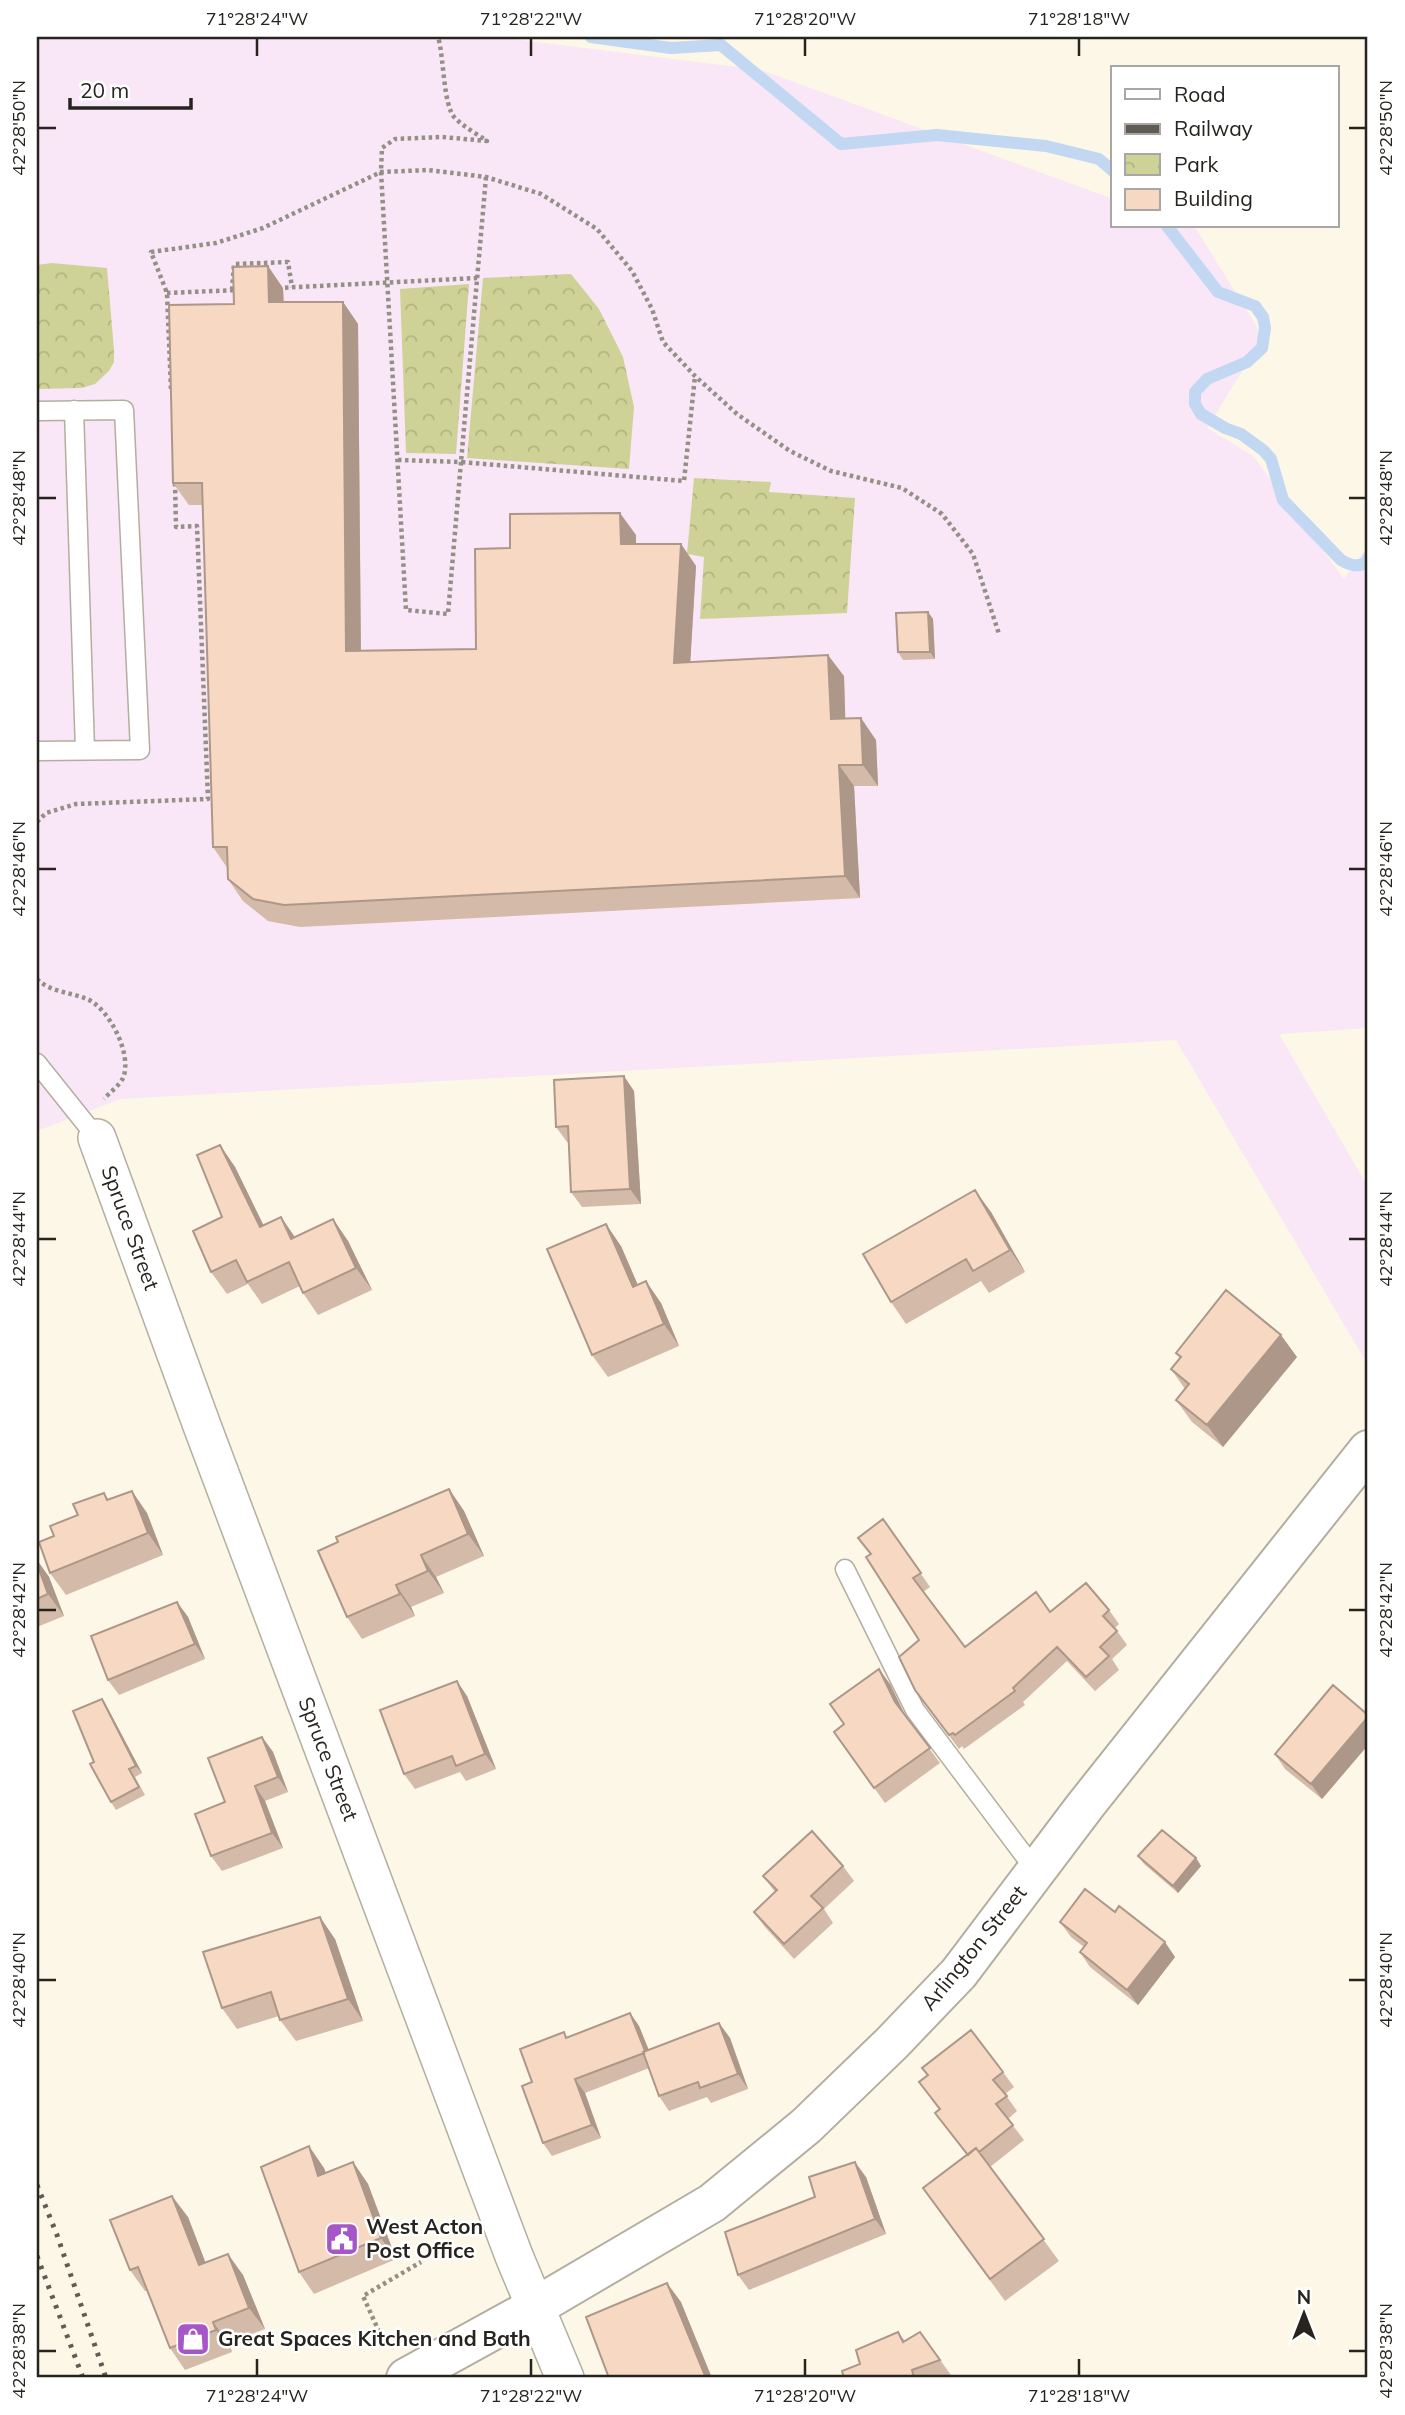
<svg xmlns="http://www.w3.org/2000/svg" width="1405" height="2415" font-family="Mulish,sans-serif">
	<defs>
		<pattern id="park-crowns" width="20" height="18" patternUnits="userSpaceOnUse" patternTransform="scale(1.75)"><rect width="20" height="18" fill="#cfd296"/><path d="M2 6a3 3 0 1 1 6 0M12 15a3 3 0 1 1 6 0" fill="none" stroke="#b2b481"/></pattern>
	</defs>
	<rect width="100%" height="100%" fill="#fcf7e7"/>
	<path fill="#f9e6f6" d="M37,37H497L761,70L1113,199V226H1187L1196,229L1259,330L1255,350L1207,428L1253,456L1344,579L1368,546V1028L1279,1034L1368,1187V1365L1176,1040L120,1099L37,1131Z"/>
	<path fill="url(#park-crowns)" d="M52,263L107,268L114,350V362L109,371L95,384L81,388L37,389V265Z
		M571,274L599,309L623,357L634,407L629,469L467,458L483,278Z
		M469,284L456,454L406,453L400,289Z
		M694,478L771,482L769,492L855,498L847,613L700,619L704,557L687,554Z"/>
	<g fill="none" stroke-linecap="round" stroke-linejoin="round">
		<path stroke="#c2d7f2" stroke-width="12" d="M591,37L671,48L721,45L841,144L937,135L1046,146L1099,159L1113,171
			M1167,226L1218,292L1255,306L1263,317L1265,328L1262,348L1247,362L1207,379L1195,392V404L1201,414L1225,428L1241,434L1263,450L1271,459L1283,500L1341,560C1350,565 1357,568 1367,562L1368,558"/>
		<g stroke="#b4aea0" stroke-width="21">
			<path id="service" d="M74,410L85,750
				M37,411L124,410L140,750L37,751
				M37,1063L97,1138
				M845,1569L915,1710L1036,1871"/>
		</g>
		<g stroke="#b4aea0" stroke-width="40">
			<path id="minor" d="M97,1138L201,1423L514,2256L565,2378"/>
		</g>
		<g stroke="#b4aea0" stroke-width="42">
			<path id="tertiary" d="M406,2378L535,2307L712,2203L806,2126L892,2043L959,1973L1085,1806L1368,1450"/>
		</g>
		<path stroke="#949085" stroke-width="4.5" stroke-dasharray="3.5 3.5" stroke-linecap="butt" d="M486,177L461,462L684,481L695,376
			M278,288L477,278
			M232,290L234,264L288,262L292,287
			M167,293L238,290
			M171,389L167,293L151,252L216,243L263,228L381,172L428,170L486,177L541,194L597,229L632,271L652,309L663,342L695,376L737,414L790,451L831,471L902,488L942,514L973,554L999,634
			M398,460L461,462L448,614L406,610L381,172L382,148L395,139L442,137L487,141C477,134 464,127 455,118C443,106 444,56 438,37
			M37,822L46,813L76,804L208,799L197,526L176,527L175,482
			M37,979C50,992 70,992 87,999C109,1008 133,1055 123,1078C120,1085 109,1093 104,1099
			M385,2345L363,2296L421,2262"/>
		<use href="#service" stroke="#fff" stroke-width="18"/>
		<use href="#minor" stroke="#fff" stroke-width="37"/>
		<use href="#tertiary" stroke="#fff" stroke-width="38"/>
		<path stroke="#605c54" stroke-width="5" stroke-dasharray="3.5 7" stroke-linecap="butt" d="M37,2185L57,2235L106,2378
			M37,2256L83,2378"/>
	</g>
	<path fill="#d4baa8" d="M283,288L284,302H343L358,324L361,650L476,649L510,548L636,535V544H681L696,566L690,662L844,676L845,719L876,740L878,786H854L860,898L300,927L268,921L243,901L228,879V869L213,847L203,505H189L173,483L234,304Z
		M928,612L933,619L935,659L903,660L898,652Z
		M634,1091L641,1204L582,1207L571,1192L569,1142H567L556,1127Z
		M220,1145L235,1167L264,1226L281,1217L295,1237L333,1219L348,1241L372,1290L318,1315L303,1293L300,1286L262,1304L248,1284L227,1294L211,1272L222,1217Z
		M991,1212L1025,1272L989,1293L981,1281L906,1324L891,1302Z
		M621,1246L638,1285L661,1303L679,1346L608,1377L592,1355Z
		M1176,1353L1297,1357L1223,1447L1192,1422L1176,1400L1185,1389L1171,1369L1180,1358Z
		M449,1489L464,1511L484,1556L436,1577L444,1593L411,1607L415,1616L362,1639L347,1617Z
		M104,1493L108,1499L147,1513L163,1555L66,1595L50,1573L54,1536Z
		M883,1519L930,1587L923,1592L965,1647L1050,1612L1109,1610L1119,1624L1115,1628L1127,1645L1112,1659L1119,1670L1095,1691L1067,1661L1023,1702L1025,1705L964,1749L962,1746L959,1749L915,1690L919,1640L870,1555Z
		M37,1560L49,1577L64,1616L37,1627Z
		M177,1602L188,1617L205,1659L119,1695L108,1680Z
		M890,1684L904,1714L940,1763L885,1803L834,1732L844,1724Z
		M467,1696L496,1769L466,1781L460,1772L415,1789L404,1774Z
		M107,1707L142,1773L135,1777L145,1795L116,1810L111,1802L94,1762Z
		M1368,1715V1745L1322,1799L1285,1769L1275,1754Z
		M262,1737L273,1752L288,1792L265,1801L283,1848L222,1871L211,1856L225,1802Z
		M1138,1856L1196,1858L1201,1866L1178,1893L1144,1864Z
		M843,1866L854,1881L824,1909L833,1923L794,1959L765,1927L754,1912L775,1892L763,1876Z
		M1115,1912L1175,1957L1138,2005L1090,1967L1080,1952L1084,1947L1071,1937L1060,1922Z
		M335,1939L363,2021L296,2041L280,2020L279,2016L237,2029L222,2008Z
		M630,2013L639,2026L648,2050L719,2023L730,2038L748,2089L711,2103L707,2097L669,2111L659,2096L649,2068L585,2093L601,2138L552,2156L543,2143L532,2082L568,2037Z
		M922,2068L1003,2072L1014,2087L1005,2094L1017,2111L1008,2119L1024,2140L990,2167L1059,2261L1005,2301L923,2188L967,2155L935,2113L939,2110L919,2082L928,2075Z
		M353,2162L368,2184L396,2259L314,2294L299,2272L324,2168L326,2173Z
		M866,2177L886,2234L749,2290L738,2275Z
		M188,2217L205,2263L243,2275L265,2329L228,2343L232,2352L185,2370L170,2348L147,2291H145L130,2270Z
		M898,2332L905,2341L920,2332L953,2378H844Z"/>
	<path fill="#ac9788" d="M268,266L283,288L284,324L269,302Z
		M343,302L358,324L361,672L346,651Z
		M620,513L636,535V566L621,544Z
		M681,544L696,566L689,684L674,663Z
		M928,612L933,619L935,659L930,652Z
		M828,655L844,676L846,741L831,719Z
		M861,718L876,740L878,786L863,765Z
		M839,765L854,786L860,898L845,876Z
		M624,1076L634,1091L641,1204L630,1189Z
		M220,1145L235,1167L275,1249L260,1227Z
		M975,1190L991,1212L1025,1272L1010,1250Z
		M281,1217L296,1239H291Z
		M333,1219L348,1241L372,1290L356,1268Z
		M606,1224L621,1246L648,1309L633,1287Z
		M646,1281L661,1303L679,1346L664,1324Z
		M1281,1335L1297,1357L1223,1447L1207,1425Z
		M449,1489L464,1511L484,1556L468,1534Z
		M132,1491L147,1513L163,1555L148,1533Z
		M421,1555L436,1577L444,1593L428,1571Z
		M37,1560L49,1577L64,1616L48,1594L37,1564Z
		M396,1585L411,1607L415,1616L400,1594Z
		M177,1602L188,1617L205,1659L195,1644Z
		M879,1669L890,1684L906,1717L895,1702Z
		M457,1681L467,1696L496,1769L485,1754Z
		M102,1699L107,1707L142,1773L136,1766Z
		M1368,1717V1745L1322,1799L1311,1784Z
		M262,1737L273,1752L288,1792L278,1777Z
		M255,1786L265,1801L283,1848L272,1833Z
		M1196,1858L1201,1866L1178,1893L1173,1886Z
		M320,1917L335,1939L363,2021L348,1999Z
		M1165,1942L1175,1957L1138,2005L1127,1990Z
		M630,2013L639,2026L655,2065L645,2052Z
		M719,2023L730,2038L748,2089L738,2074Z
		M575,2079L585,2093L601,2138L592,2125Z
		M309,2146L324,2168L334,2198L318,2176Z
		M353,2162L368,2184L396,2259L381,2238Z
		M855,2162L866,2177L886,2234L875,2219Z
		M172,2196L188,2217L215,2287L199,2265Z
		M228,2254L243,2275L265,2329L249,2308Z
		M667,2283L681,2302L712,2378H706Z
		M213,2322L228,2343L232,2352L216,2330Z"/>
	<path fill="#f6d8c3" stroke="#ac9788" stroke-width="2" d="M268,266L269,302H343L346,651L476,649L475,549L510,548V514L620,513L621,544H681L674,663L828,655L831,719L861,718L863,765H839L845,876L284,905L253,899L228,879L227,847H213L202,483H173L169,305L234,304L233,267Z
		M928,612L930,652H898L896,613Z
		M624,1076L630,1189L571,1192L568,1126L556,1127L554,1080Z
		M220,1145L260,1227L281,1217L291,1239L333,1219L356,1268L303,1293L289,1262L247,1282L236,1260L211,1272L193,1231L222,1217L197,1155Z
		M975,1190L1010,1250L973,1271L966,1259L891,1302L863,1254Z
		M606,1224L633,1287L646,1281L664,1324L592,1355L547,1249Z
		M1226,1290L1281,1335L1207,1425L1176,1400L1189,1384L1171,1369L1181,1357L1176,1353Z
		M449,1489L468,1534L421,1555L428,1571L396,1585L400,1594L347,1617L318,1551L338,1542L336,1537Z
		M132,1491L148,1533L50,1573L39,1542L54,1536L50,1526L78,1515L73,1504L104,1493L107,1500Z
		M883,1519L921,1573L913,1578L965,1647L1036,1592L1050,1612L1086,1583L1109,1610L1103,1616L1117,1631L1100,1647L1109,1656L1086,1677L1057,1647L1013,1688L1015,1691L955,1735L953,1733L949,1735L915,1690L899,1657L919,1640L866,1557L871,1554L858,1538Z
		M37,1564L48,1594L37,1599Z
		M177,1602L195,1644L108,1680L91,1636Z
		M879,1669L895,1702L930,1748L874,1788L834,1732L844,1724L830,1704Z
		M457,1681L485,1754L456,1766L452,1756L404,1774L380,1710Z
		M1333,1685L1368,1715V1717L1311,1784L1275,1754Z
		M102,1699L136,1766L129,1769L139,1787L111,1802L90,1764L94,1762L73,1711Z
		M262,1737L278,1777L255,1786L272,1833L211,1856L195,1814L225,1802L208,1758Z
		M1162,1830L1196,1858L1173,1886L1138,1856Z
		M812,1831L843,1866L811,1896L823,1908L784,1944L754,1912L777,1890L763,1876Z
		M1085,1889L1115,1912L1119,1906L1165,1942L1127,1990L1080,1952L1087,1943L1060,1922Z
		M320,1917L348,1999L280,2020L271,1992L222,2008L203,1952Z
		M630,2013L645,2051L643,2052L644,2053L575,2079L592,2125L543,2143L522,2086L532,2082L520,2049L564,2032L566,2038Z
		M719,2023L738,2074L700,2088L698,2082L659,2096L643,2052Z
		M971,2030L1003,2072L993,2080L1007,2096L996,2104L1013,2125L979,2152L976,2148L968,2155L935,2113L940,2109L919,2082L928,2075L922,2068Z
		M309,2146L318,2176L353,2162L381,2238L299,2272L261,2167Z
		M976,2148L1044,2239L990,2279L923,2188Z
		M855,2162L875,2219L738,2275L725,2232L815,2197L809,2177Z
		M172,2196L199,2265L228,2254L249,2308L213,2322L216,2330L170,2348L138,2267L130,2270L110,2220Z
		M667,2283L706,2378H609L586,2317Z
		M898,2332L903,2342L920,2332L940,2360L912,2370L914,2378H844L842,2371L860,2364L856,2350Z"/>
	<path fill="none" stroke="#27241f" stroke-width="2.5" d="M257,38V56M531,38V56M805,38V56M1079,38V56M38,128H56M1349,128H1366M38,498H56M1349,498H1366M38,869H56M1349,869H1366M38,1239H56M1349,1239H1366M38,1610H56M1349,1610H1366M38,1980H56M1349,1980H1366M38,2351H56M1349,2351H1366M257,2359V2376M531,2359V2376M805,2359V2376M1079,2359V2376"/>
	<defs>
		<g id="civic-square" transform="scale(1.75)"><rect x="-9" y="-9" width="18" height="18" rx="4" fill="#a656c6" stroke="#fff"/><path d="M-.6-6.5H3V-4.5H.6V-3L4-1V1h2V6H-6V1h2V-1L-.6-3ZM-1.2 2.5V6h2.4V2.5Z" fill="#fff"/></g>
		<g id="shop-square" transform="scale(1.75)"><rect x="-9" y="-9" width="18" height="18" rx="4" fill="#a656c6" stroke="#fff"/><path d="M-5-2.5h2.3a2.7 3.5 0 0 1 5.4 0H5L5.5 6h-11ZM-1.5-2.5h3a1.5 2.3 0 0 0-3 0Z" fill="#fff"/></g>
	</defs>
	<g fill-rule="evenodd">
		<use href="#civic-square" x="342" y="2239"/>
		<use href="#shop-square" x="193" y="2339"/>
	</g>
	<g text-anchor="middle" stroke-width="5" stroke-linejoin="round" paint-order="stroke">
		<g font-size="21" fill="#27241f" stroke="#fff">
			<text transform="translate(130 1228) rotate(70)" y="7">Spruce Street</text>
			<text transform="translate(328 1759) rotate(69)" y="7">Spruce Street</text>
			<text transform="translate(974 1948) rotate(-51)" y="7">Arlington Street</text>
		</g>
		<g font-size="21" font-weight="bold" fill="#27241f" stroke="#fff" text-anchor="start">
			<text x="366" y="2234">West Acton<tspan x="366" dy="24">Post Office</tspan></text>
			<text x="218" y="2346">Great Spaces Kitchen and Bath</text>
		</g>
	</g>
	<rect width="1405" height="2415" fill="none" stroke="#ffffff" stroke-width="77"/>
	<rect x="1111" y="66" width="228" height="161" fill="#ffffff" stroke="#a9a7a5" stroke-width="2"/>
	<rect x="1125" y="89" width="35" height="10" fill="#ffffff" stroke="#a9a7a5" stroke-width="2"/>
	<text x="1174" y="102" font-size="21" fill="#27241f">Road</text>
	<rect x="1125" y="124" width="35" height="10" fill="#605c54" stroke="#a9a7a5" stroke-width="2"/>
	<text x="1174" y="136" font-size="21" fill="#27241f">Railway</text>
	<rect x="1125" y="154" width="35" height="21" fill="url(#park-crowns)" stroke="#a9a7a5" stroke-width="2"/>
	<text x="1174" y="172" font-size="21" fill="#27241f">Park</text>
	<rect x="1125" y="189" width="35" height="21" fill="#f6d8c3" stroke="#a9a7a5" stroke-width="2"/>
	<text x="1174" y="206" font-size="21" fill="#27241f">Building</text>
	<g transform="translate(1304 2314)" stroke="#ffffff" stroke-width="5" paint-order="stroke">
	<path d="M0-5L12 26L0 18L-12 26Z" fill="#27241f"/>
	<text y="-10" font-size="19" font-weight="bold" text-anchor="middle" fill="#27241f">N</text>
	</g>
	<path d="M70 98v10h121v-10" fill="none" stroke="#27241f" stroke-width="3.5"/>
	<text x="80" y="98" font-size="21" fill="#27241f" stroke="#ffffff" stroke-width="5" paint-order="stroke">20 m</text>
	<rect x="38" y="38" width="1328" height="2338" fill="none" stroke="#27241f" stroke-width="2.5"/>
	<g font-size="18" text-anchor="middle" fill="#27241f">
		<text x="257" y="25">71°28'24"W</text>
		<text x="531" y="25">71°28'22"W</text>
		<text x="805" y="25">71°28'20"W</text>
		<text x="1079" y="25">71°28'18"W</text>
		<text transform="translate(19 128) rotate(-90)" y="6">42°28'50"N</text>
		<text transform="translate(1386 128) rotate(-90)" y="6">42°28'50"N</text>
		<text transform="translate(19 498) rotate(-90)" y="6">42°28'48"N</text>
		<text transform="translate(1386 498) rotate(-90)" y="6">42°28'48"N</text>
		<text transform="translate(19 869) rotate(-90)" y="6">42°28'46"N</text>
		<text transform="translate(1386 869) rotate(-90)" y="6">42°28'46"N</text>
		<text transform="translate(19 1239) rotate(-90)" y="6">42°28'44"N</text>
		<text transform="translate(1386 1239) rotate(-90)" y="6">42°28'44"N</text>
		<text transform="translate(19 1610) rotate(-90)" y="6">42°28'42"N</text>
		<text transform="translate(1386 1610) rotate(-90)" y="6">42°28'42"N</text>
		<text transform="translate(19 1980) rotate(-90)" y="6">42°28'40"N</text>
		<text transform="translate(1386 1980) rotate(-90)" y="6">42°28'40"N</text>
		<text transform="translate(19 2351) rotate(-90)" y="6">42°28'38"N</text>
		<text transform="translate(1386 2351) rotate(-90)" y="6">42°28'38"N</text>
		<text x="257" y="2402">71°28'24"W</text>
		<text x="531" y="2402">71°28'22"W</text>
		<text x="805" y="2402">71°28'20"W</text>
		<text x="1079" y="2402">71°28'18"W</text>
	</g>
</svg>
